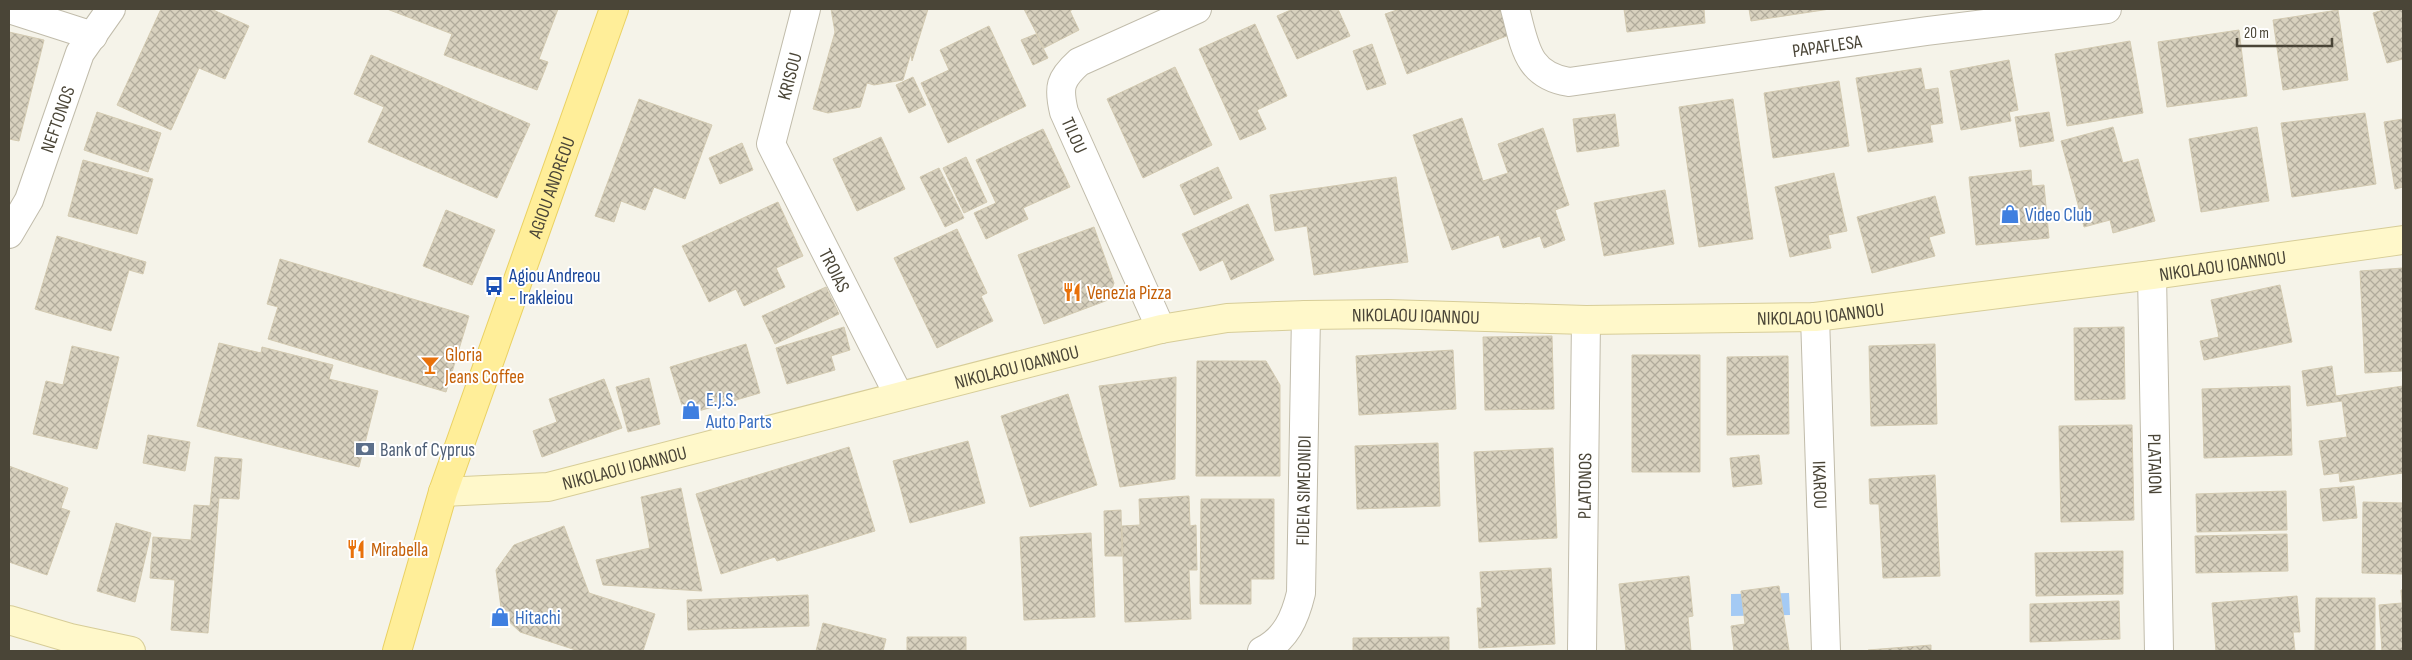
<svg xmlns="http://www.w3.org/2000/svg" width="2412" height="660" font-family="'Sofia Sans Condensed',sans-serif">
	<defs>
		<pattern id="building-cross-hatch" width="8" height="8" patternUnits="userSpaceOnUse" patternTransform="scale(1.25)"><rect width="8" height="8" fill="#d8d1be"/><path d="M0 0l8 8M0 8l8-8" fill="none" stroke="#b1ab9b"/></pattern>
	</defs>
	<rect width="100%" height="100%" fill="#f5f3e9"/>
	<path fill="#a4caf4" d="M1789,593L1790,615L1731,616V594Z"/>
	<path fill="url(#building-cross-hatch)" stroke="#d3cab1" d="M161,9H211L249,26L225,79L199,68L171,130L117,105Z
		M387,9H558L539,59L548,62L537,90L444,55L452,34Z
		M831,9H928L912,61L911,53L903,80L874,85L867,83L860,107L828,113L813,109L835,32Z
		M1024,9H1073L1070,11L1079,30L1044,48Z
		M1293,9H1338L1350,36L1297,59L1277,16Z
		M1400,9H1503L1512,34L1407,74L1385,14Z
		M1624,9H1704L1705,23L1627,32Z
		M1749,9H1830L1751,21Z
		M2387,9H2403V59L2387,63L2373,13Z
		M2338,10L2348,80L2283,90L2273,20Z
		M1255,24L1287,96L1257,110L1266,129L1240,140L1199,49Z
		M989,26L1026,106L948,143L921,83L949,70L940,50Z
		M2239,30L2247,96L2167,107L2158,42Z
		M9,32L44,40L19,141L9,139Z
		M1036,34L1048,58L1033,65L1021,40Z
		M2130,41L2143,113L2067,126L2055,54Z
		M1372,44L1386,84L1367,90L1353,51Z
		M371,55L530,124L497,198L368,142L384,107L354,94Z
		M2009,60L2018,110L2009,112L2011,121L1961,130L1950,71Z
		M1175,67L1212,145L1143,178L1107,99Z
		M1921,68L1925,90L1938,88L1943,123L1930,125L1933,142L1868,152L1856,78Z
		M913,77L926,105L909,113L896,85Z
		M1839,81L1849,146L1773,158L1764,93Z
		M639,99L712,125L685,199L654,187L645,210L621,201L614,222L595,216Z
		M1733,99L1753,239L1699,247L1679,107Z
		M97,112L161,133L148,172L84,150Z
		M2049,112L2054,141L2020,147L2015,117Z
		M2365,113L2376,184L2292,197L2281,123Z
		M1615,114L1619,146L1577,152L1573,119Z
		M1462,118L1483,181L1508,173L1498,144L1543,128L1569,205L1555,210L1565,240L1544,248L1540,236L1503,248L1499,235L1452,250L1413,135Z
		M2403,119V187L2395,189L2384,122Z
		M2113,127L2123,163L2138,159L2155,221L2113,233L2110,220L2084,227L2061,141Z
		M2257,127L2269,201L2201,212L2189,139Z
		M1043,129L1070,187L1023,208L1028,219L986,239L974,213L996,203L976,160Z
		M881,137L905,189L857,211L833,159Z
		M742,143L753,170L720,184L709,158Z
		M966,157L987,202L964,213L943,168Z
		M83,160L153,179L137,234L68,216Z
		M1218,167L1232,198L1194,215L1180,185Z
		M939,168L964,218L945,227L920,177Z
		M2031,170L2032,186L2044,185L2049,238L1976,245L1969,177Z
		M1834,173L1847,231L1828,235L1831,248L1790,257L1775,187Z
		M1396,177L1408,262L1314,275L1307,226L1275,231L1270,195Z
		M1665,190L1674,244L1604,256L1594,203Z
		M1935,196L1945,233L1929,237L1935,256L1872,273L1857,217Z
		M778,202L803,256L776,268L785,287L744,306L736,289L709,302L682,246Z
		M1248,204L1274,260L1231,280L1223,260L1200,271L1182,234Z
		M446,210L495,230L472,285L423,266Z
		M1094,227L1114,283L1108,300L1044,324L1018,255Z
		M957,229L987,293L981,296L993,321L937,348L894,258Z
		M57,236L146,262L143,274L129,270L111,331L35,309Z
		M280,259L469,316L446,392L268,339L278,307L267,304Z
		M2403,268V371L2365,373L2360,271Z
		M2280,285L2292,342L2204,360L2200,341L2219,337L2211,300Z
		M826,287L839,314L775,344L762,316Z
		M844,327L850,350L831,356L835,370L787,384L776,348Z
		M2124,327L2125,399L2075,400L2074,328Z
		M1552,336L1554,409L1485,410L1483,337Z
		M219,343L261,353L262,347L333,365L329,379L378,391L359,467L197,426Z
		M746,344L760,393L685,415L670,367Z
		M1935,344L1937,424L1871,426L1869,346Z
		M72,346L119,357L97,449L33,434L46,381L63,385Z
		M1453,350L1456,409L1359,415L1356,356Z
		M1632,355H1700V472H1632Z
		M1788,356L1789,434L1727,435V357Z
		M1197,361H1266L1280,385V476H1196Z
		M2332,366L2336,396L2403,386V473L2340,482L2339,473L2324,475L2319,441L2347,437L2342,401L2307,406L2302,371Z
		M1176,377L1175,479L1120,487L1099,386Z
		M649,378L660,424L628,432L616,387Z
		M604,379L622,428L542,457L533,431L557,422L549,399Z
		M2290,386L2292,455L2204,458L2202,389Z
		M1068,394L1097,485L1030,507L1001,416Z
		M2132,425L2134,520L2061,522L2059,426Z
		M148,435L190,442L185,471L143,463Z
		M968,441L985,503L910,523L893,461Z
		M1438,443L1440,506L1357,509L1355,446Z
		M849,447L875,531L777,561L775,557L721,574L696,494Z
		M1553,448L1557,538L1479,542L1474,452Z
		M1759,455L1762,484L1733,487L1730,458Z
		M215,457L242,459L239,499L219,498L208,633L171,630L175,580L150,578L153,537L191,540L194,505L210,506Z
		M9,466L68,488L61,508L70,511L47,575L9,562Z
		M1935,475L1940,576L1883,578L1879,504H1870L1869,479Z
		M2354,486L2357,518L2323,521L2320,489Z
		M681,488L702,591L603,585L596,560L650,548L641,497Z
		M2286,491L2287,530L2197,532L2196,494Z
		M1189,496L1190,526L1196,525L1197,570H1189L1191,619L1125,622L1122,526L1140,525L1139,499Z
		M1201,499H1274V579H1251V604H1200Z
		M2363,502L2403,503V574L2362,573Z
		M1121,510L1122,556H1105L1104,511Z
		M116,523L151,533L135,602L97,591Z
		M564,526L589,593L655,614L643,651H579L520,632L502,615L496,570L514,545Z
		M1091,533L1095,617L1024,620L1020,537Z
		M2287,534L2288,571L2196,573L2195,536Z
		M2123,551V594L2036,596L2035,553Z
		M1551,568L1555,644L1479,648L1477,608H1482L1480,572Z
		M1689,576L1693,616L1688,617L1691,651H1626L1619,584Z
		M1779,586L1789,650L1734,651L1731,626L1745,624L1741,591Z
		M2401,590H2403V651H2382L2379,605L2402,603Z
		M808,595L809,626L688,630L687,600Z
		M2297,596L2300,632H2293L2295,651H2216L2212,603Z
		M2316,598H2375V651H2315Z
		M2119,601L2120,639L2030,642V604Z
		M823,623L886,639L883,651H816Z
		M907,637H966V651H907Z
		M1449,637V651H1353V638Z
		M1931,645V651H1868V650Z"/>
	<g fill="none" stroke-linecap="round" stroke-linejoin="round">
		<g stroke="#c1bcab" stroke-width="30">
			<g id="street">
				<path d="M9,9L93,36"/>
				<path id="s1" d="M806,9L771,144L899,396"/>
				<path id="s2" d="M1515,9C1525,45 1526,75 1569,82L1927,31L2107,9"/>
				<path id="s3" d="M9,234L29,200L80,53L111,9"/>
				<path id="s4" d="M2152,275L2159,651"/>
				<path id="s5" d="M1815,317L1826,651"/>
				<path d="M1161,329L1064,112C1058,87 1060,79 1079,62L1197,9"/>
				<path id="s6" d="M1262,651C1286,639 1295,618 1301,593L1306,315"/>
				<path id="s7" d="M1582,651L1586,320"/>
			</g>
		</g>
		<g stroke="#d7cd98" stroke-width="30">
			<g id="secondary">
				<path id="s8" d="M443,492L548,487L1161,329L1227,318L1306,315L1388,314L1586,320L1815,317L2152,275L2403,240"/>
				<path d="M9,620L70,638L131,651"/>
			</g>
		</g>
		<g stroke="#ead163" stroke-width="30">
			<g id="primary">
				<path id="s9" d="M397,651L443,492L614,9"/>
			</g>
		</g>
		<use href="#street" stroke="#fff" stroke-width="28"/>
		<use href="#secondary" stroke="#fff8ca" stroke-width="28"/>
		<use href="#primary" stroke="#fe9" stroke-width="28"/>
	</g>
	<defs>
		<g id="shop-bare" transform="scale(1.5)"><path d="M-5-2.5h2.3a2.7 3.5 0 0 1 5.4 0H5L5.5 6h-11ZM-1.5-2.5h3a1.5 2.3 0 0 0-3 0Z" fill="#3f7fe0" stroke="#fff" stroke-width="2.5" paint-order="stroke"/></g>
		<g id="bus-bare" transform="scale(1.5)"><path d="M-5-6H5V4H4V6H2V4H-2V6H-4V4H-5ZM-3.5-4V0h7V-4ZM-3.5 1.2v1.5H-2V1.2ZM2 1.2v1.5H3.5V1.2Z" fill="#1a4fb4" stroke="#fff" stroke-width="2.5" paint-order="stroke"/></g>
		<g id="restaurant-bare" transform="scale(1.5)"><path d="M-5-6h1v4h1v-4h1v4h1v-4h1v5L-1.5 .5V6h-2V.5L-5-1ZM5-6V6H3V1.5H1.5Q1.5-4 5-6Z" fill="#e8710a" stroke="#fff" stroke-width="2.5" paint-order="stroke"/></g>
		<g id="bar-bare" transform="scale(1.5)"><path d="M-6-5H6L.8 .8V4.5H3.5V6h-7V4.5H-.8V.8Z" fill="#e8710a" stroke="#fff" stroke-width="2.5" paint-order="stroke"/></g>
		<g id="bank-bare" transform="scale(1.5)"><path d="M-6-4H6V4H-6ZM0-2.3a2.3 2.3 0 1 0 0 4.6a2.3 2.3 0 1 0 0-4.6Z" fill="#5c6f8a" stroke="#fff" stroke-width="2.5" paint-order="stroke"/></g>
	</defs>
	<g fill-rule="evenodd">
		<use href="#shop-bare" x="2010" y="214"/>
		<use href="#bus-bare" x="494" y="286"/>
		<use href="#restaurant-bare" x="1072" y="292"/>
		<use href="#bar-bare" x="430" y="365"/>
		<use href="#shop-bare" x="691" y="410"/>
		<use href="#bank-bare" x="365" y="449"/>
		<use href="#restaurant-bare" x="356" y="549"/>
		<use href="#shop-bare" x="500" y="617"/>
	</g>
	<g text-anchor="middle" stroke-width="4" stroke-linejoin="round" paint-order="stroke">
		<g font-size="19" fill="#4a4537" stroke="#fff">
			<text dy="7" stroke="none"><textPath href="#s2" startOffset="359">PAPAFLESA</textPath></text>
			<text transform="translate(789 76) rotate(-75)" y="7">KRISOU</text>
			<text dy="7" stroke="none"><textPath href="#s3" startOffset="125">NEFTONOS</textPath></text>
			<text transform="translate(1075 135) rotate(66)" y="7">TILOU</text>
			<text dy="7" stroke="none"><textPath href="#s9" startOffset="489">AGIOU ANDREOU</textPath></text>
			<text dy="7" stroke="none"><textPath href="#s8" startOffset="1804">NIKOLAOU IOANNOU</textPath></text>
			<text dy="7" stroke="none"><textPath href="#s1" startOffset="281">TROIAS</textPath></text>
			<text dy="7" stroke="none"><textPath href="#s8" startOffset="1399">NIKOLAOU IOANNOU</textPath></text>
			<text dy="7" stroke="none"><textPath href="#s8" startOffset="994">NIKOLAOU IOANNOU</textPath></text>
			<text dy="7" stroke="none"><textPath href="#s8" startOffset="589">NIKOLAOU IOANNOU</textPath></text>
			<text dy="7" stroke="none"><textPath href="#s4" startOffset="189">PLATAION</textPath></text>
			<text dy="7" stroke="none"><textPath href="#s8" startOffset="184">NIKOLAOU IOANNOU</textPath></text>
			<text dy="7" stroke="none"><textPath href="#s5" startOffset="168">IKAROU</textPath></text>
			<text dy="7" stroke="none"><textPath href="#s7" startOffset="165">PLATONOS</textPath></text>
			<text dy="7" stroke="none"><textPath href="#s6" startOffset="175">FIDEIA SIMEONIDI</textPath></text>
		</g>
		<g font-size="19" fill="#366cbe" stroke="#fff" text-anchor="start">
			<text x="2025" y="221">Video Club</text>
			<text x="706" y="406">E.J.S.<tspan x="706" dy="22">Auto Parts</tspan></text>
			<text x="515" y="624">Hitachi</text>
		</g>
		<g font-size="19" fill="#164399" stroke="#fff" text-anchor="start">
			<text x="509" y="282">Agiou Andreou<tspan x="509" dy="22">- Irakleiou</tspan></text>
		</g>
		<g font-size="19" fill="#c56008" stroke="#fff" text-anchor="start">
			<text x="1087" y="299">Venezia Pizza</text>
			<text x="445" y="361">Gloria<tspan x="445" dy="22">Jeans Coffee</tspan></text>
			<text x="371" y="556">Mirabella</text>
		</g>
		<g font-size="19" fill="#4e5e75" stroke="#fff" text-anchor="start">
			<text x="380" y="456">Bank of Cyprus</text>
		</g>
	</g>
	<rect width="2412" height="660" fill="none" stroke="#4a4537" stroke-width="20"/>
	<path d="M2237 38v8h95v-8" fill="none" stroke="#4a4537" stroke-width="2.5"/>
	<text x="2244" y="38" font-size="15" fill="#4a4537" stroke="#ffffff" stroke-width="4" paint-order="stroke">20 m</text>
</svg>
